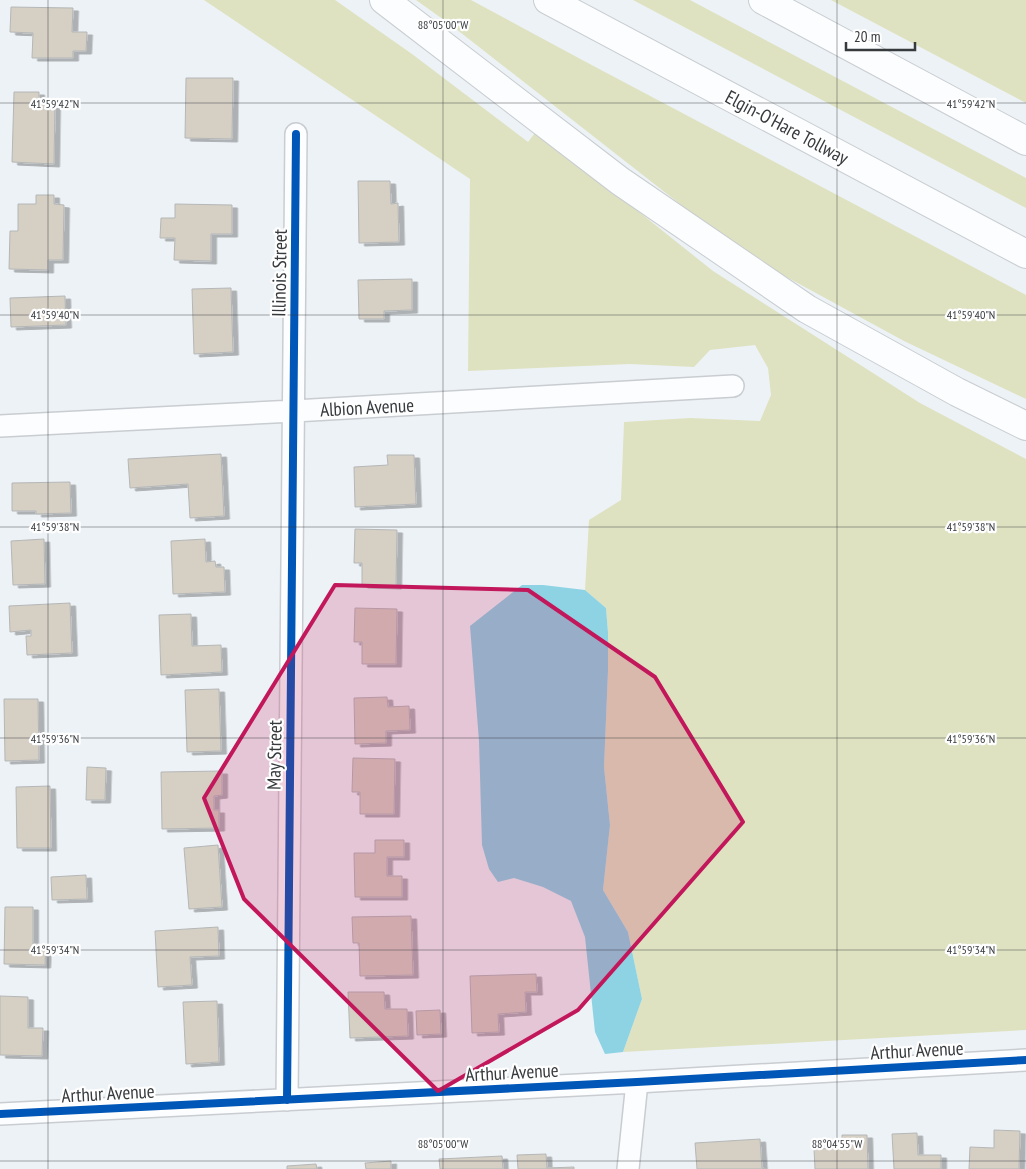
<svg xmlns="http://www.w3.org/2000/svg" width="1026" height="1169" font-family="'PT Sans Narrow',sans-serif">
	<defs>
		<filter id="shadow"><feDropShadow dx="5.5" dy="3" stdDeviation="0" flood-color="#0004"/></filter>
	</defs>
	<rect width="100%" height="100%" fill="#edf2f6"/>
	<path fill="#dee2c0" d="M204,0H335L412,54L528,142L535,133L569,156L713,271L920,403L1026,459V1030L623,1052L642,999L628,932L603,890L610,825L604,767L608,671V632L606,608L585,590L589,520L621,500L624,422L690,418L760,421L771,395L768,368L755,345L710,350L694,367L630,364L468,371L470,179Z
		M416,0H471L586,62L1026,295V399L904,341L770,268L685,208L451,25Z
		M633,0H690L1026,178V208Z
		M831,0H1026V103Z"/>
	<path fill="#8ed3e4" d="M522,585H543L585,590L606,608L608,632V671L604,767L610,825L603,890L628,932L642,999L623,1052L605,1054L595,1032L585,937L571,901L543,887L514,878L498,882L489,869L482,845L479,741L470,626Z"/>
	<path fill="#d5cfc4" stroke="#b5b7b7" filter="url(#shadow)" d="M11,7L73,8L72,32H87L86,51H73V58H32L33,33L10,32Z
		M186,78H233L232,139L185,138Z
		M14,92H39V104H55L54,164L12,162Z
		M358,181H390L391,204L398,203L399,242L359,243Z
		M36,195H54V204L64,205L63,260H48V270L9,269L10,231H18V204H36Z
		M175,204L232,205V234H211V261L174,260L175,238H160L161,218H175Z
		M412,279V310L384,311V319H359L358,280Z
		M231,288L233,352L194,354L192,289Z
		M65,296L66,325L11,327L10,298Z
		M221,454L224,516L190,518L188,484L130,488L128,459Z
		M387,455H414L416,504L355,507L354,467L388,465Z
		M70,482L71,513L36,514V511H12V483Z
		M355,529L397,530L396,586L362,585V563H354Z
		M44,539L45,584L13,585L11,541Z
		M205,539L206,562L215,561L216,567H224L225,592L173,594L171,541Z
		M70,603L72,653L27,655L26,636H31V630L10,632L9,606Z
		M355,608L397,609L396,664H362V642H354Z
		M191,614L192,646L221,645L222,672L161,675L159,615Z
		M219,689L221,751L187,752L185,690Z
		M387,697L388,707L409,706L410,730L386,731V743L355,744L354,698Z
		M4,699H38L39,760L5,761Z
		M353,758L395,759L394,814H360V792H352Z
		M87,767L106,768L105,800H86Z
		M222,771V795L214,796V810H219V828L162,829L161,772Z
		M50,786L51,848H17L16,787Z
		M375,840H404V857H387V876H402V897H355L354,853H375Z
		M218,845L222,907L189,909L184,848Z
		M86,875L87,899L52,900L51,877Z
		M5,907H33V944L46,945L45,965L4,964Z
		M411,916L413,975L360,976L359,943H353L352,917Z
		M218,927L219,956L190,957L192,985L158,987L155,931Z
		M536,974L537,992H525L526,1012L498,1014L499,1032L472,1033L470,976Z
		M348,992H384L385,1009H407L408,1036L350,1038Z
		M0,996L28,997V1028H43L42,1056L0,1055Z
		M217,1001L219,1062L186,1064L183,1002Z
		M440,1010L441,1034L417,1035L416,1011Z
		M994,1130L1020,1131L1019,1169H969L970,1147L994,1148Z
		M917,1133L918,1155H941V1169H894L892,1134Z
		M842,1135H867L868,1169H815L814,1149L842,1148Z
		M760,1139L762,1168L766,1169H697L695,1143Z
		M546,1154L547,1168L574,1167V1169H518L517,1155Z
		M502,1156L503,1169H440L439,1159Z
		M391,1161V1169H366L365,1163Z
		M316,1164L317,1169H287V1166Z"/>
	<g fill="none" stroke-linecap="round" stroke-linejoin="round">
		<g stroke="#c9cdd1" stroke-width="24">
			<path id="street" d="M0,426L294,411L733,386
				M287,1100L296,134
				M0,1114L637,1082L1026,1060
				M628,1169L637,1082"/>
		</g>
		<g stroke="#c9cdd1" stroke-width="30">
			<path id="highway" d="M384,0L620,181L807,309L957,392L1026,426
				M548,0L1026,254
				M763,0L1026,141"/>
		</g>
		<use href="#street" stroke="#fcfdfe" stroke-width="21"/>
		<use href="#highway" stroke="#fcfdfe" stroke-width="28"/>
		<g stroke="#fefefe" stroke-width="11">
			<path id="cycleway" d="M287,1100L296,134
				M0,1114L637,1082L1026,1060"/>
		</g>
		<use href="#cycleway" stroke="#0057b8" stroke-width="8"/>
	</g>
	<path fill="#c2185b" fill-opacity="0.2" stroke="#c2185b" stroke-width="4" stroke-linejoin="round" d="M335,585L528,590L655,677L743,822L578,1010L438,1091L244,899L204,798Z"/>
	<path fill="none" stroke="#363a3d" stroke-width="1" stroke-opacity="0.45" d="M48,0V1169M443,0V1169M837,0V1169M0,103H1026M0,315H1026M0,527H1026M0,738H1026M0,950H1026M0,1161H1026"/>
	<g text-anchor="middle" stroke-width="4.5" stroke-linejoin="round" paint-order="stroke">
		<g font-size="19" fill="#363a3d" stroke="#fefefe">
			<text transform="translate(787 127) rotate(28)" y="7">Elgin-O'Hare Tollway</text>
			<text transform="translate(279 273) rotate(-89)" y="7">Illinois Street</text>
			<text transform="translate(367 407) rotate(-3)" y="7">Albion Avenue</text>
			<text transform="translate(274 755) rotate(-89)" y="7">May Street</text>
			<text transform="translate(917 1050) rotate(-3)" y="7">Arthur Avenue</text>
			<text transform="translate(512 1072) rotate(-3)" y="7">Arthur Avenue</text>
			<text transform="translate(108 1093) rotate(-3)" y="7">Arthur Avenue</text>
		</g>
	</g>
	<g font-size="12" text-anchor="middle" fill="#363a3d" stroke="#fefefe" stroke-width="4.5" stroke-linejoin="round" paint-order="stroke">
		<text x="443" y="29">88°05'00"W</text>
		<text x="55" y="108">41°59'42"N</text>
		<text x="971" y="108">41°59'42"N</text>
		<text x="55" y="319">41°59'40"N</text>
		<text x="971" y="319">41°59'40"N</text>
		<text x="55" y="531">41°59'38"N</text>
		<text x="971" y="531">41°59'38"N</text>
		<text x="55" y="743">41°59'36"N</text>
		<text x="971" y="743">41°59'36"N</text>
		<text x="55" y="954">41°59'34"N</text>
		<text x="971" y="954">41°59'34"N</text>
		<text x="443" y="1148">88°05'00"W</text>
		<text x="837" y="1148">88°04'55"W</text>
	</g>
	<path d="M846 42v8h69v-8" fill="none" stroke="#363a3d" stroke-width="2.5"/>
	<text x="854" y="42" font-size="15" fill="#363a3d" stroke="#fefefe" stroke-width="4" paint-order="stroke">20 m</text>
</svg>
